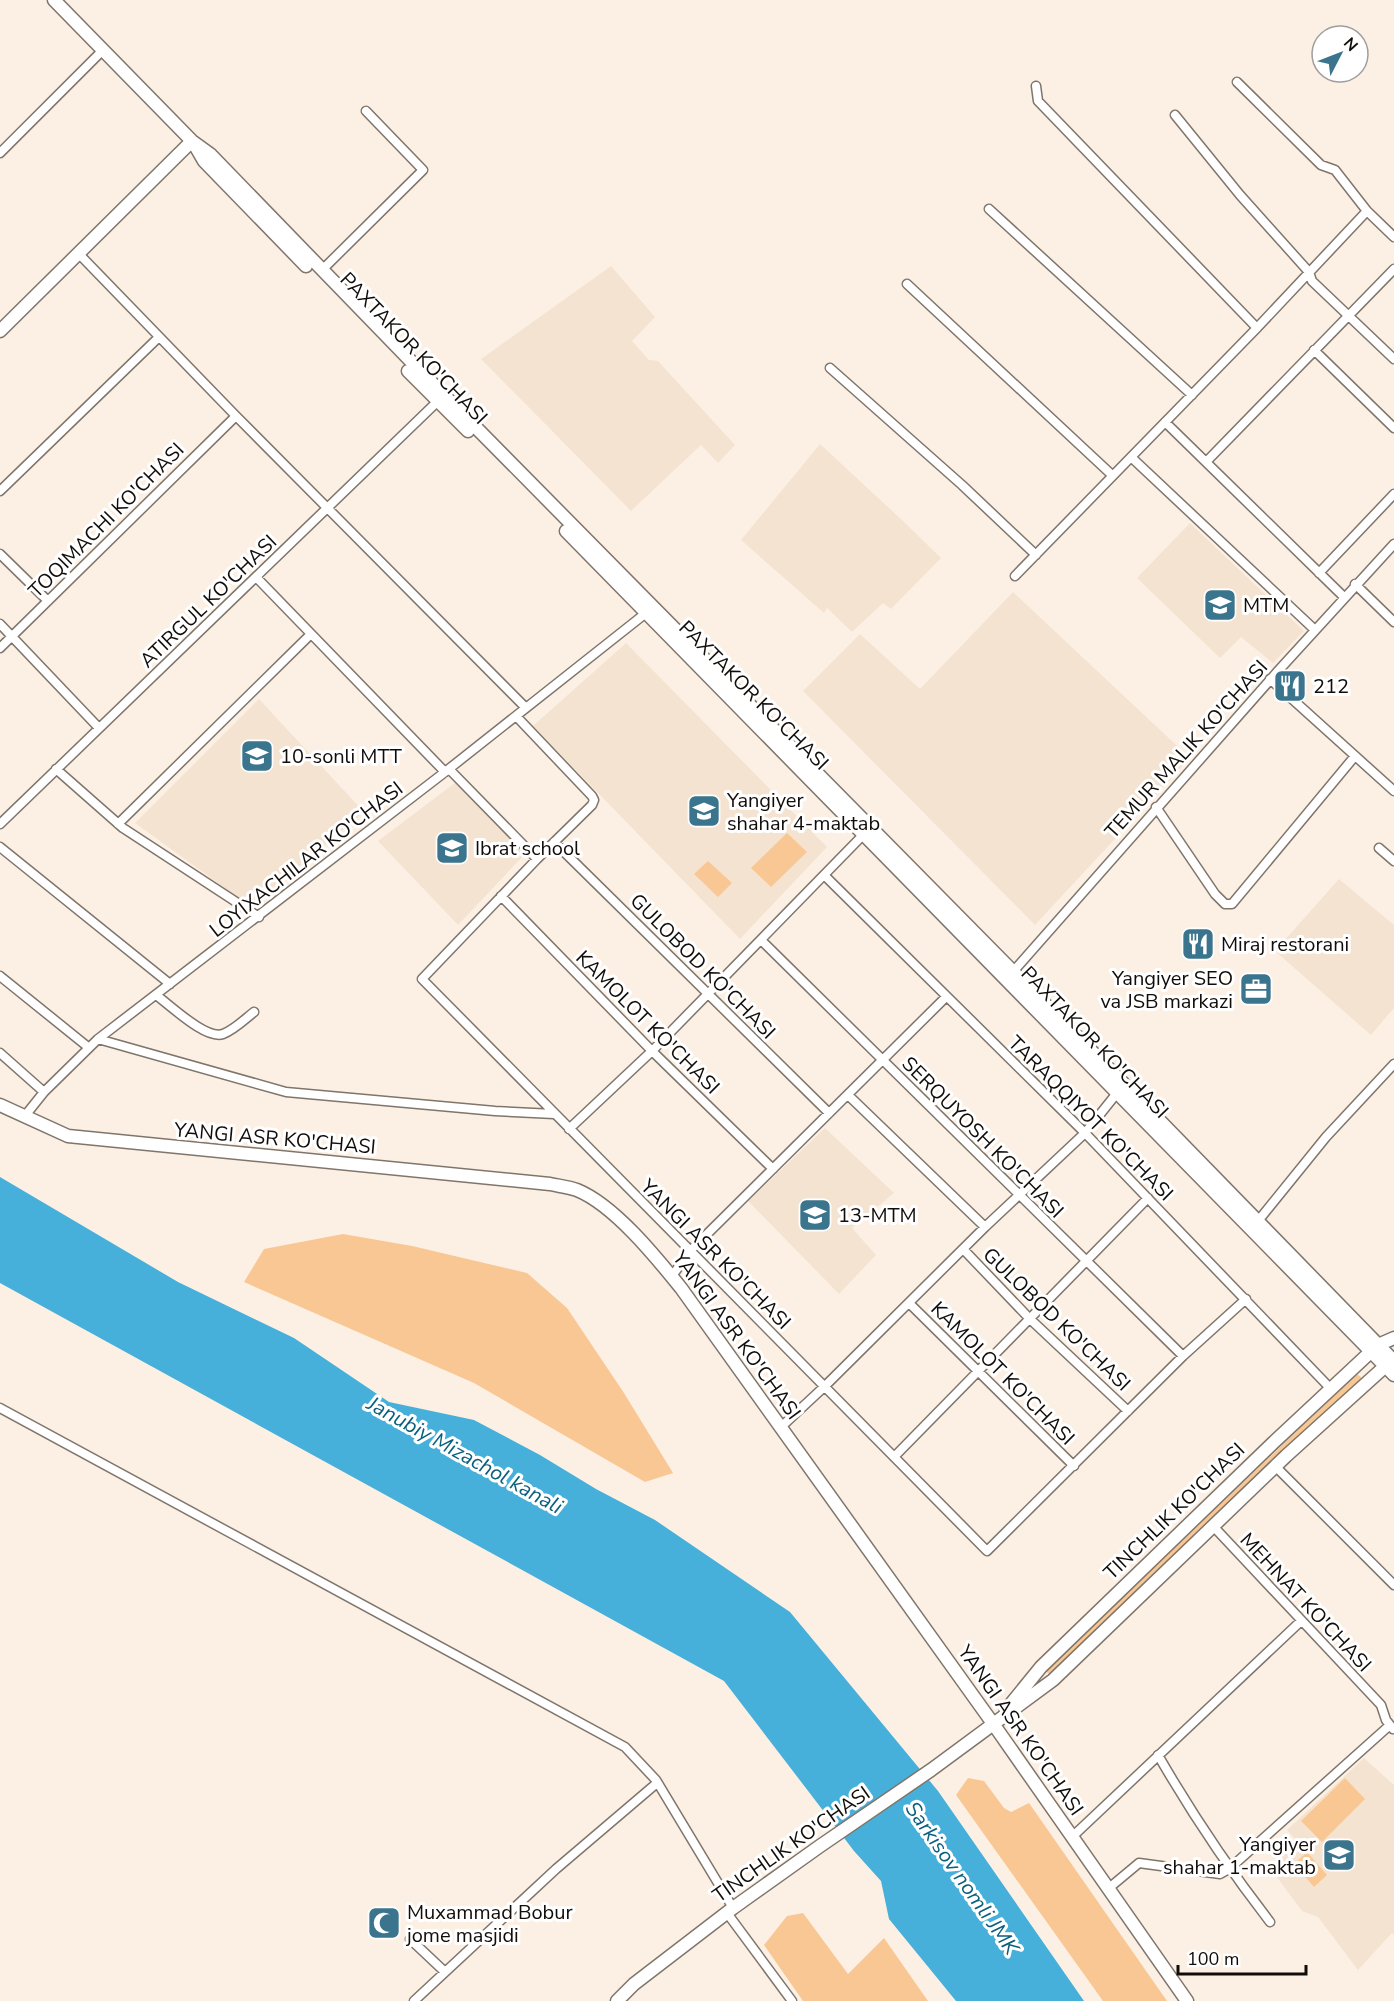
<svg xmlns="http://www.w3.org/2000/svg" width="1394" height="2001" font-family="'Nunito Sans',sans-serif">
	<rect width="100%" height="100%" fill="#fcf0e4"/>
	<path fill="#f4e3d1" d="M611,266L655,317L632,341L649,360L658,361L735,445L718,463L701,445L631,511L481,359Z
		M820,444L903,521L941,558L891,609L883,603L852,632L827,608L824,613L741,540Z
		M1190,523L1304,631L1273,663L1241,637L1220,658L1137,578Z
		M1013,592L1190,758L1035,925L803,691L860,634L920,689Z
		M626,643L827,847L740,939L533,726Z
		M259,699L364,812L251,907L135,823Z
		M456,782L525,854L458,925L378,841Z
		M1339,879L1394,925V1008L1371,1035L1275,951Z
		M825,1128L894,1193L852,1228L876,1255L839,1294L748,1201Z
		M1364,1758L1394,1785V1935L1392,1933L1358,1970L1318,1917L1302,1911L1270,1868L1298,1843L1287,1830Z"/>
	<path fill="#f9c793" d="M787,833L807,852L771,887L751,868Z
		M708,861L732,883L718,897L694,874Z
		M343,1234L412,1246L527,1273L567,1308L624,1393L673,1473L645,1482L474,1383L244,1282L264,1249Z
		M1357,1374L1362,1378L1051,1675L1045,1671Z
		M968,1778L984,1781L1004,1808L1011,1812L1029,1803L1167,2001H1103L956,1795Z
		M1345,1778L1365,1799L1322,1842L1301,1821Z
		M1307,1852L1327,1875L1314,1887L1294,1864Z
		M803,1913L848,1974L884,1938L928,2001H803L764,1945L787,1916Z"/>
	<path fill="#46b0da" d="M0,1177L178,1282L294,1338L389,1402L474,1420L540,1455L596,1489L655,1520L790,1612L938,1791L1084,2001H956L889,1919L881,1881L854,1851L724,1681L0,1283Z"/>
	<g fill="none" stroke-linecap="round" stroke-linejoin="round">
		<g stroke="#7f756b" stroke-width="11">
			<path id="street" d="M1237,82L1321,165L1335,170L1367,211L1394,237
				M1036,86L1038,101L1257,328
				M1175,115L1240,195L1309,272L1312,281L1394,359
				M0,153L103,50
				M989,209L1192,395
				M79,254L236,416L526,708
				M322,270L423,170L366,111
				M907,284L1112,475
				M1314,350L1394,428
				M830,368L962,485L1036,555
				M1165,422L1344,597
				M1131,457L1315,630
				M1206,462L1394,269
				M0,491L159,337
				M0,554L48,601
				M1319,573L1394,494
				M1015,576L1255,330L1367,211
				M256,577L445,772
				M1355,584L1394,622
				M0,624L99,728
				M0,648L236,416
				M1270,679L1394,791
				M516,716L592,796L594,800L592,805L537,859L422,979L987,1551L1183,1356L1246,1299
				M56,769L123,828L259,917
				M449,769L537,859
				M1156,807L1215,894L1225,904H1232L1355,756
				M0,824L438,401
				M118,824L311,634
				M554,842L829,1113
				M0,847L170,984
				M1379,848L1394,861
				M824,875L1085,1133L1331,1389
				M501,896L652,1051L773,1169
				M761,940L1183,1356
				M1011,974L1278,671L1394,544
				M0,976L88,1047
				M156,995C170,1005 206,1040 223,1034C234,1030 245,1019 254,1012
				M98,1039L286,1092L495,1111L554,1114
				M0,1053L44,1092
				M848,1095L985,1227
				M24,1117L44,1092L98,1039L445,772L646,613
				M569,1129L652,1051L864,834
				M1258,1221L1326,1137L1394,1064
				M963,1249L1030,1319L1128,1411
				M672,1276L691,1250L946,997
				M909,1303L1074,1466
				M0,1408L625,1747L656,1780L733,1908
				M781,1427L824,1387L985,1227L1085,1133L1117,1093
				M894,1457L1148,1198
				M1276,1467L1394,1585
				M1213,1526L1381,1705L1386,1720L1393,1729
				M1158,1755C1192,1814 1229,1869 1270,1922
				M1072,1837L1301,1621
				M1109,1888L1139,1863L1220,1874L1229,1869L1390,1725
				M727,1913L792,2001
				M410,1939L445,1972
				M414,2001L556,1869L657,1783"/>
		</g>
		<g stroke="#7f756b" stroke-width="15">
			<path id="secondary" d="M54,0L192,141L210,154L436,387L1123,1083L1394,1361
				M193,142L204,161L306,266
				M0,331L192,141
				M408,371L468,431
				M566,531L1394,1375
				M0,1105L68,1136L550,1184C559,1186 569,1187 577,1190C614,1205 656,1257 681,1288L994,1725L1187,2001
				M1006,1710L1041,1667L1273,1443L1378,1345L1394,1338
				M617,2001L634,1984L733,1908L820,1846L931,1770L1053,1680L1286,1456L1391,1361"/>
		</g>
		<use href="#street" stroke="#fff" stroke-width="8"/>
		<use href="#secondary" stroke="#fff" stroke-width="12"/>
	</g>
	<defs>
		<g id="school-square" transform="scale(1.725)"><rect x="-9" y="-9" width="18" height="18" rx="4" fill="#3a748d" stroke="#fff"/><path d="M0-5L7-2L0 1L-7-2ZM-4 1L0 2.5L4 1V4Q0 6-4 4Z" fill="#fff"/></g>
		<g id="restaurant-square" transform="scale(1.725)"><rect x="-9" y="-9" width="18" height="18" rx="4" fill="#3a748d" stroke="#fff"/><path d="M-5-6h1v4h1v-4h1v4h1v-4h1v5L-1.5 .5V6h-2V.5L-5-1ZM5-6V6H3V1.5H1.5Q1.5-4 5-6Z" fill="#fff"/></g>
		<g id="office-square" transform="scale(1.725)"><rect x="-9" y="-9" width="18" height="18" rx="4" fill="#3a748d" stroke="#fff"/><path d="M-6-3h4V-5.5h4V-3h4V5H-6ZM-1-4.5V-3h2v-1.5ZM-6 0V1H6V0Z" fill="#fff"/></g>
		<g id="mosque-square" transform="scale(1.725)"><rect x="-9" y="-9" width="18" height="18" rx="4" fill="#3a748d" stroke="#fff"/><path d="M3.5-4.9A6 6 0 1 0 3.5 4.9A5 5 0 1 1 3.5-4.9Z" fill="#fff"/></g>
	</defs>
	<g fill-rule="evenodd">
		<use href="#school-square" x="1220" y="605"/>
		<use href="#restaurant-square" x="1290" y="686"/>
		<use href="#school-square" x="257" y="756"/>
		<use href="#school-square" x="704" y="811"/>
		<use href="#school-square" x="452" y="848"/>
		<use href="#restaurant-square" x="1198" y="944"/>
		<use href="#office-square" x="1256" y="989"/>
		<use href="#school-square" x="815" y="1215"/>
		<use href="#school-square" x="1339" y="1855"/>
		<use href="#mosque-square" x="384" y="1923"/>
	</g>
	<g text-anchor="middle" stroke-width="6" stroke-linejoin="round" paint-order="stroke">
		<g font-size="20" fill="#100c09" stroke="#fff">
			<text transform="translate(414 348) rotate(46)" y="7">PAXTAKOR KO'CHASI</text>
			<text transform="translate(106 520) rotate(-45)" y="7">TOQIMACHI KO'CHASI</text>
			<text transform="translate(208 601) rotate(-44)" y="7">ATIRGUL KO'CHASI</text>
			<text transform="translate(754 695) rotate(45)" y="7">PAXTAKOR KO'CHASI</text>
			<text transform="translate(1186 749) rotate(-48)" y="7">TEMUR MALIK KO'CHASI</text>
			<text transform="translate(306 859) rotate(-38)" y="7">LOYIXACHILAR KO'CHASI</text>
			<text transform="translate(703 966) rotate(45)" y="7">GULOBOD KO'CHASI</text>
			<text transform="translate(648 1022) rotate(45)" y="7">KAMOLOT KO'CHASI</text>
			<text transform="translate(1095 1042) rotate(46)" y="7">PAXTAKOR KO'CHASI</text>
			<text transform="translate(1091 1118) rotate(45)" y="7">TARAQQIYOT KO'CHASI</text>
			<text transform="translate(983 1137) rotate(45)" y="7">SERQUYOSH KO'CHASI</text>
			<text transform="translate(275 1138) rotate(5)" y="7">YANGI ASR KO'CHASI</text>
			<text transform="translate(716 1254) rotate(45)" y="7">YANGI ASR KO'CHASI</text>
			<text transform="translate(1057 1319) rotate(44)" y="7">GULOBOD KO'CHASI</text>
			<text transform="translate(737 1335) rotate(54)" y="7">YANGI ASR KO'CHASI</text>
			<text transform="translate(1003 1373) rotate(45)" y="7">KAMOLOT KO'CHASI</text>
			<text transform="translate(1174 1511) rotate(-44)" y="7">TINCHLIK KO'CHASI</text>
			<text transform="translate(1306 1602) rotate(47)" y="7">MEHNAT KO'CHASI</text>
			<text transform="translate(1021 1730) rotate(55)" y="7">YANGI ASR KO'CHASI</text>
			<text transform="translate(791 1844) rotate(-35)" y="7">TINCHLIK KO'CHASI</text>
		</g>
		<g font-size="20" fill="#100c09" stroke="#fff" text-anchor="start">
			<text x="1243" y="612">MTM</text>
			<text x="1313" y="693">212</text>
			<text x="280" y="763">10-sonli MTT</text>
			<text x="727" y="807">Yangiyer<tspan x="727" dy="23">shahar 4-maktab</tspan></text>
			<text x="475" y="855">Ibrat school</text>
			<text x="1221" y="951">Miraj restorani</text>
			<text x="1233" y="985" text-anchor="end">Yangiyer SEO<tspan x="1233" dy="23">va JSB markazi</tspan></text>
			<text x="838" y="1222">13-MTM</text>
			<text x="1316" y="1851" text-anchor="end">Yangiyer<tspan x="1316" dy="23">shahar 1-maktab</tspan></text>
			<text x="407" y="1919">Muxammad Bobur<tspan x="407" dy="23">jome masjidi</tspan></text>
		</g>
		<g font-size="21" font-style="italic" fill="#095f7c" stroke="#fff">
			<text transform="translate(465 1455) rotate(29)" y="7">Janubiy Mizachol kanali</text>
			<text transform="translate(962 1878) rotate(55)" y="7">Sarkisov nomli JMK</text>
		</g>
	</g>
	<g transform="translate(1340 54) rotate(48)"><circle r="28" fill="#ffffff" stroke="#9f9e9d" stroke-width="1.5"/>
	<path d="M0-4.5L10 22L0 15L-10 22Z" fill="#3a748d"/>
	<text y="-9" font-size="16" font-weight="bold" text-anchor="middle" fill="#100c09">N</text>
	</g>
	<path d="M1178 1965v9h128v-9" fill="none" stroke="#100c09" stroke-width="3"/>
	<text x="1187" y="1965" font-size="18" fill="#100c09" stroke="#ffffff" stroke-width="4.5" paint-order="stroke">100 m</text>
</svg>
